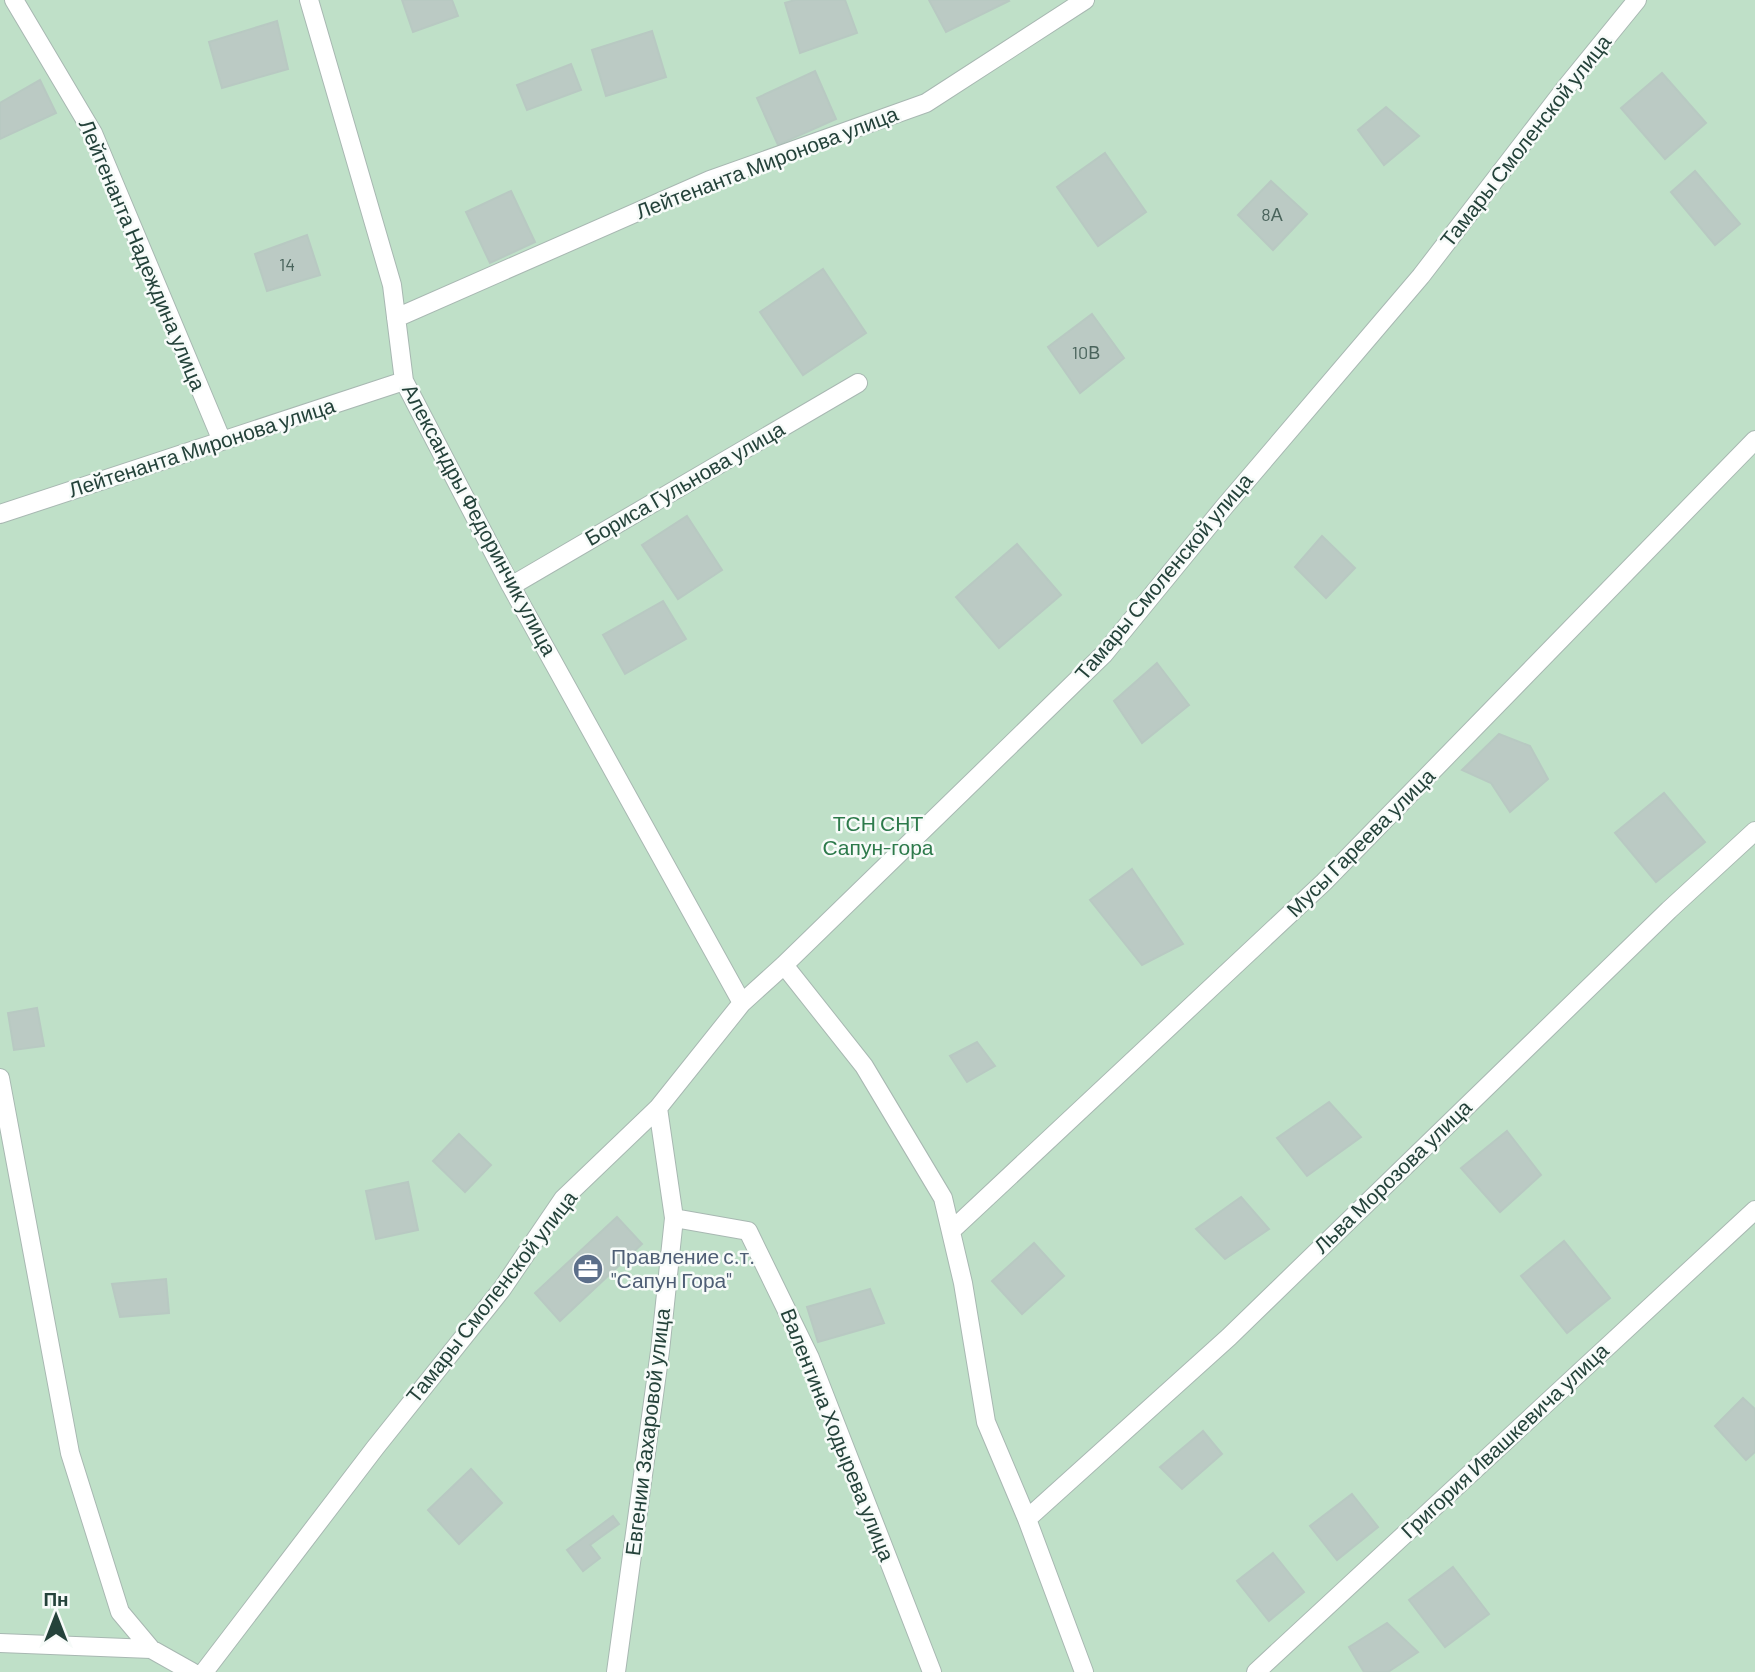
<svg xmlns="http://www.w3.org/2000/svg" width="1755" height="1672" font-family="Barlow,sans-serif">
	<rect width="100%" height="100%" fill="#e6efeb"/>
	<path fill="#bfe0c8" d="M0,0H1755V1672H0Z"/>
	<path fill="#bbcac4" stroke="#b8c9c2" stroke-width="2" d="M402,0H452L458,16L413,32Z
		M795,0H845L857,33L800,53L785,3Z
		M929,0H1008L1009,1L946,32Z
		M277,21L288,69L222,88L209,42Z
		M652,31L666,77L606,96L592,50Z
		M571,64L581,90L527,110L517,85Z
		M815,71L836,119L778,145L757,98Z
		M1662,73L1706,123L1665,159L1621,108Z
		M40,80L56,113L0,139V103Z
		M1386,107L1419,136L1384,165L1358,130Z
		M1105,153L1146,212L1098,246L1057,187Z
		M1695,171L1740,224L1715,245L1671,192Z
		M1271,181L1307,214L1273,250L1238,215Z
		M511,191L535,242L490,263L466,212Z
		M307,235L320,275L267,291L255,254Z
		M823,269L866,333L803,375L760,312Z
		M1092,314L1124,358L1080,393L1048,347Z
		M687,516L722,570L678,599L642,545Z
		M1322,536L1355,568L1326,598L1295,567Z
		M1017,544L1061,595L999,648L956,597Z
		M663,601L686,639L625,674L603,635Z
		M1157,663L1189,705L1142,743L1114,701Z
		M1499,734L1530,746L1548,779L1510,812L1491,783L1462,770Z
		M1664,793L1705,842L1656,882L1615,833Z
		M1132,869L1183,944L1142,965L1090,900Z
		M37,1008L44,1046L14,1050L8,1013Z
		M977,1042L995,1066L967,1082L950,1056Z
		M1329,1102L1361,1137L1307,1176L1277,1138Z
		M1507,1131L1541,1175L1500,1212L1461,1168Z
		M459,1134L491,1165L465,1192L433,1161Z
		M408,1182L418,1230L376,1239L366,1191Z
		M1241,1197L1269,1229L1225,1259L1196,1229Z
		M617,1217L642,1244L560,1321L535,1293Z
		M1564,1241L1610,1298L1567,1333L1521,1276Z
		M1034,1243L1064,1276L1022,1314L992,1281Z
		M166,1279L169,1313L120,1317L112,1284Z
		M870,1289L884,1323L818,1342L807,1307Z
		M1743,1398L1755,1409V1452L1746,1460L1715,1426Z
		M1203,1431L1222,1454L1182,1489L1160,1467Z
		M471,1469L502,1503L459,1544L428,1510Z
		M1352,1494L1378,1527L1337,1560L1310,1526Z
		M613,1516L619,1524L590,1545L600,1558L583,1571L567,1550Z
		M1273,1553L1304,1592L1269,1621L1237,1581Z
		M1453,1567L1489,1614L1445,1647L1409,1600Z
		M1387,1623L1418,1652L1388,1672H1364L1349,1647Z"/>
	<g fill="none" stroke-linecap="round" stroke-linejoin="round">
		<g stroke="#a8b8b2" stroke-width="20">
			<path id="service" d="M14,0L93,133L222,441
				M309,0L392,285L404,381L511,586L742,1003
				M396,318L710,180L926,103L1085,0
				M0,514L404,381
				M511,586L858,383
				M784,965L864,1066L943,1198L963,1283L986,1422L1027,1519L1084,1672
				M0,1078L70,1453L120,1612L151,1649
				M674,1218L748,1231L810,1358L932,1672
				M951,1231L1324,882L1755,440
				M1027,1519L1229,1337L1669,910L1755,831
				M0,1643L151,1649L192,1672
				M204,1672L375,1448L502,1289L563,1199L658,1108L742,1003L784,965L1104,654L1225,506L1421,276L1567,86L1637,0
				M616,1672L660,1351L674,1218L658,1108
				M1256,1672L1755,1210"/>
		</g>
		<use href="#service" stroke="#fff" stroke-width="18"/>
	</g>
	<defs>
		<g id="office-disc" transform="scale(1.575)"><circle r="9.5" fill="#5c6f8a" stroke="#f7fbf9"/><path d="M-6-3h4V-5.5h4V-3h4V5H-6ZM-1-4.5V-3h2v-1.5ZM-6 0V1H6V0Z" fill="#fff"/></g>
	</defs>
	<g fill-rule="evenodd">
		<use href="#office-disc" x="588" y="1269"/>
	</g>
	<g text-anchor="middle" stroke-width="5" stroke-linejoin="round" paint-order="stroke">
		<g font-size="18" fill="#4a645c">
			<text x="1272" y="221">8А</text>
			<text x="287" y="271">14</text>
			<text x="1086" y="359">10В</text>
		</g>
		<g font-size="21" fill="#24423a" stroke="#f7fbf9">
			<text transform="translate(1526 141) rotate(-52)" y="7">Тамары Смоленской улица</text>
			<text transform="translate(767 163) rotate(-21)" y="7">Лейтенанта Миронова улица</text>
			<text transform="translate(142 255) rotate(67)" y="7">Лейтенанта Надеждина улица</text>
			<text transform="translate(202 448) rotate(-18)" y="7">Лейтенанта Миронова улица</text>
			<text transform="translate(685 484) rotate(-30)" y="7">Бориса Гульнова улица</text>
			<text transform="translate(479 520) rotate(62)" y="7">Александры Федоринчик улица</text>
			<text transform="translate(1164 577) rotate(-50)" y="7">Тамары Смоленской улица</text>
			<text transform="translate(1361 843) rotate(-45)" y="7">Мусы Гареева улица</text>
			<text transform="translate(1393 1177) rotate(-44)" y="7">Льва Морозова улица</text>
			<text transform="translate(492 1297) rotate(-52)" y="7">Тамары Смоленской улица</text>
			<text transform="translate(648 1432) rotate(-83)" y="7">Евгении Захаровой улица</text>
			<text transform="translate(837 1435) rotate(68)" y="7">Валентина Ходырева улица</text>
			<text transform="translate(1505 1441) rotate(-43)" y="7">Григория Ивашкевича улица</text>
		</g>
		<g font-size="21" fill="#2d7a4b" stroke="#f7fbf9">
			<text x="878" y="831">ТСН СНТ<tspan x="878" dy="24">Сапун-гора</tspan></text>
		</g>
		<g font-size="21" fill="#4e5e75" stroke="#f7fbf9" text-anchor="start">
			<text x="611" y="1264">Правление с.т.<tspan x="611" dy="24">"Сапун Гора"</tspan></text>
		</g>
	</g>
	<g transform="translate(56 1616)" stroke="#f7fbf9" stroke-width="5" paint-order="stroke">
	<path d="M0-5L12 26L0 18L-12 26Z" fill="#24423a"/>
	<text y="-10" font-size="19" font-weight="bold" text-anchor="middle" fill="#24423a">Пн</text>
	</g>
</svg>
